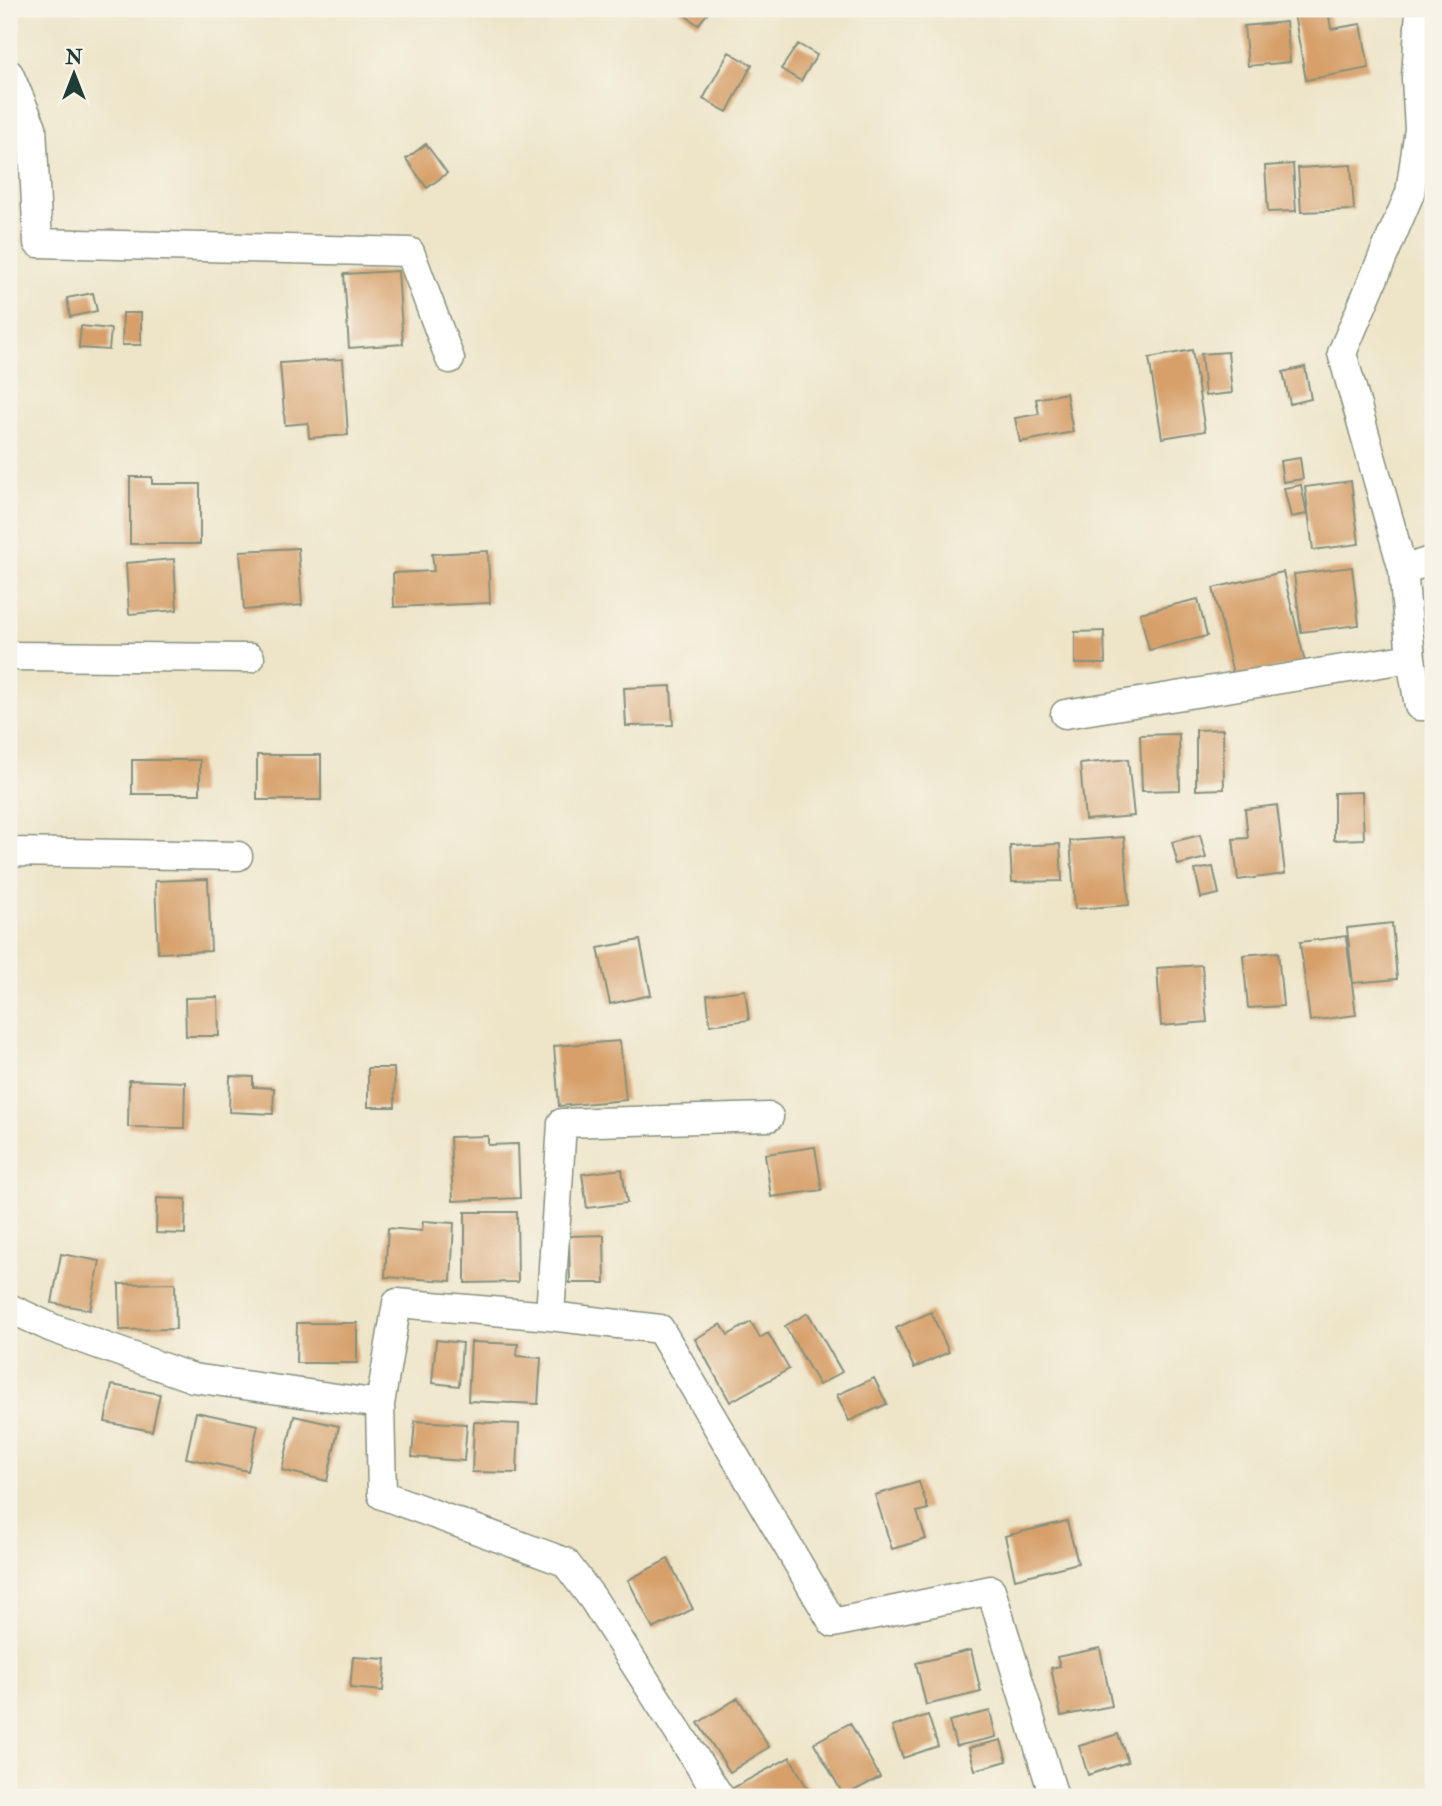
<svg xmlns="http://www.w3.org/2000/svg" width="1442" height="1806" font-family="'IM FELL Double Pica',serif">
	<rect width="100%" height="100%" fill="#f7f3e8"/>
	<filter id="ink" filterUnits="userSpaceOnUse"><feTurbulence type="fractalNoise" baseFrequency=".0143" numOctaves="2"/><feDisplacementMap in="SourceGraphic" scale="14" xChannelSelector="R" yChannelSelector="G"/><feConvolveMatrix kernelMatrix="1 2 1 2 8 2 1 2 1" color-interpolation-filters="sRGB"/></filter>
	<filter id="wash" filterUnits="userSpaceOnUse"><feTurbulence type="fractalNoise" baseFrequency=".00686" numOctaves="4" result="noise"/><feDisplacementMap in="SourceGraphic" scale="28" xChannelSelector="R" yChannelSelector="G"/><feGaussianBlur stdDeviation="1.57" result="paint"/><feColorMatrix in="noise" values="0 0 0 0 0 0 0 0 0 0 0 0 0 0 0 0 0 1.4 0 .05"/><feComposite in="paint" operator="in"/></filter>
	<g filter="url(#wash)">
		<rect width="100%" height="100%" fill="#eee5c9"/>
		<g id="blocks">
			<path fill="#d7a06a" d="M677,9H711L698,25Z
				M1320,9H1328L1331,29L1361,24L1369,68L1306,80L1294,14Z
				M1286,22L1290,62L1248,66L1244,26Z
				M798,44L817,55L801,81L781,69Z
				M729,52L752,65L727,112L703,99Z
				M426,144L447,173L427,188L406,159Z
				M1293,164L1296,211L1268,212L1265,166Z
				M1351,165L1354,210L1301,212L1298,168Z
				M398,271L403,344L349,348L344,274Z
				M9,277H12V332L9,331Z
				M93,293L97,311L70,317L67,298Z
				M123,313H141V345H122Z
				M81,326L111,329L109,350L79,348Z
				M1192,350L1205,431L1162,438L1149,358Z
				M1228,352L1232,393L1205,396L1201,354Z
				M343,359L348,435L309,438L308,423L285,425L280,363Z
				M1305,367L1311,399L1290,404L1283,372Z
				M1066,393L1073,432L1020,442L1015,418L1039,414L1036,399Z
				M1300,458L1303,479L1283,482L1280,461Z
				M130,477H152V484H200V544H130Z
				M1351,481L1359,544L1313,550L1305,487Z
				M1301,485L1307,514L1291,517L1284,488Z
				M298,548L302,605L244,610L240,551Z
				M488,551L490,603L394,607L393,573L434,571L432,554Z
				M174,559L177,610L129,614L126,563Z
				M1352,567L1359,625L1301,632L1294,574Z
				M1283,572L1305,662L1234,678L1213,588Z
				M1198,599L1207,636L1149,650L1140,613Z
				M1104,631L1105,664H1075V632Z
				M671,686L673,725L626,726L624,688Z
				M1223,729L1224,789L1196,790V730Z
				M1179,734L1180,790L1142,791L1140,735Z
				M257,755H321V800H257Z
				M1128,759L1134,816L1085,820L1080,764Z
				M132,760H200V794H132Z
				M1362,792L1364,839L1334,840V793Z
				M1277,805L1285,874L1238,880L1233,839L1248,838L1245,809Z
				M1200,835L1206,858L1178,865L1172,842Z
				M1124,837L1129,905L1075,909L1070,841Z
				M1060,844L1062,881L1012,882L1010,846Z
				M1213,867L1219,894L1201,898L1195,870Z
				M208,879L211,951L158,953L155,881Z
				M1392,923L1397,979L1353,983L1347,928Z
				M1346,936L1356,1015L1310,1021L1300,942Z
				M640,940L651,995L610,1004L598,948Z
				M1278,952L1283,1006L1248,1008L1243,955Z
				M1202,965L1207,1022L1161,1026L1157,968Z
				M745,990L749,1020L710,1025L707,995Z
				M218,997L219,1036H186L185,998Z
				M620,1041L626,1100L559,1106L554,1046Z
				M368,1068H394L395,1107H368Z
				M230,1076L253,1077V1087L274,1088L273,1114L229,1112Z
				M129,1080L185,1082L184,1128L128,1127Z
				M488,1136V1145L518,1144L520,1198L453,1201L450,1137Z
				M815,1147L822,1190L771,1197L765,1154Z
				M622,1169L627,1203L587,1208L582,1174Z
				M157,1198L186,1199L185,1234L156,1233Z
				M465,1212H517L518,1282L465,1283Z
				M423,1221L454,1223L451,1281L385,1277L388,1228L422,1231Z
				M604,1235L605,1283H570L569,1236Z
				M61,1254L100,1261L90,1310L52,1303Z
				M175,1283L176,1329L120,1330L119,1284Z
				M931,1312L949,1352L914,1368L896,1328Z
				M808,1313L842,1372L819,1385L785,1326Z
				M751,1322L760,1338L768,1333L789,1369L730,1402L695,1339L721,1324L728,1335Z
				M297,1323H357V1363H296Z
				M436,1340L462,1343L459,1386L432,1383Z
				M471,1342L518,1344L517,1356L541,1358L538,1404L468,1401Z
				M874,1378L887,1404L849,1421L837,1395Z
				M112,1385L160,1394L152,1431L105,1422Z
				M196,1412L258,1425L248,1471L186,1458Z
				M294,1416L339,1426L327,1481L282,1470Z
				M415,1421L467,1424L464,1461L412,1457Z
				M474,1422L519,1424L517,1473L472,1472Z
				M919,1482L928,1509L917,1512L926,1539L892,1549L875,1495Z
				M1067,1521L1078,1563L1015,1579L1005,1536Z
				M668,1559L693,1609L653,1629L628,1580Z
				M1100,1648L1112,1706L1061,1716L1051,1668L1060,1666L1057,1657Z
				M971,1650L981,1692L926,1705L916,1663Z
				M353,1657L386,1659L383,1691L350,1688Z
				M738,1698L769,1747L730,1772L698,1723Z
				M990,1711L996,1737L956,1746L949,1721Z
				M928,1715L938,1746L903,1758L892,1727Z
				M850,1723L880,1777L844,1796L814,1743Z
				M1118,1734L1128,1762L1088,1775L1079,1746Z
				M1001,1740L1007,1761L975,1770L969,1748Z
				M790,1757L812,1797H736L731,1789Z"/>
		</g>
	</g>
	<g filter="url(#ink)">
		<use href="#blocks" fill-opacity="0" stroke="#86917e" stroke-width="2"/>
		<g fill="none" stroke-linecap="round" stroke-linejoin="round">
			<g stroke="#86917e" stroke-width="31">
				<path id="street" d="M1420,9L1416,79L1419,129L1410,193L1342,353L1403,570L1411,658L1419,706H1433
					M9,74L32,127L38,243L410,252L450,359
					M1403,570L1433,560
					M9,656L250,658
					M1065,714L1411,658
					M9,852L238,856
					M9,1308L52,1328L193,1378L380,1404L382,1495L565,1562L593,1599L720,1797
					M550,1316L660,1329L833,1623L991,1590L1054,1797
					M380,1404L397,1303L550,1316L562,1123L769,1117"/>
			</g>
			<use href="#street" stroke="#fff" stroke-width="28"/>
		</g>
	</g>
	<rect width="1442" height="1806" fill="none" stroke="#f7f3e8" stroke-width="35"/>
	<g transform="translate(74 74)" stroke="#f7f3e8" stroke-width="5" paint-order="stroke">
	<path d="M0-5L12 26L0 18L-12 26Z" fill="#1f3d34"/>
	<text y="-10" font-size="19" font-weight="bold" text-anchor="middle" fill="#1f3d34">N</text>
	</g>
</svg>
